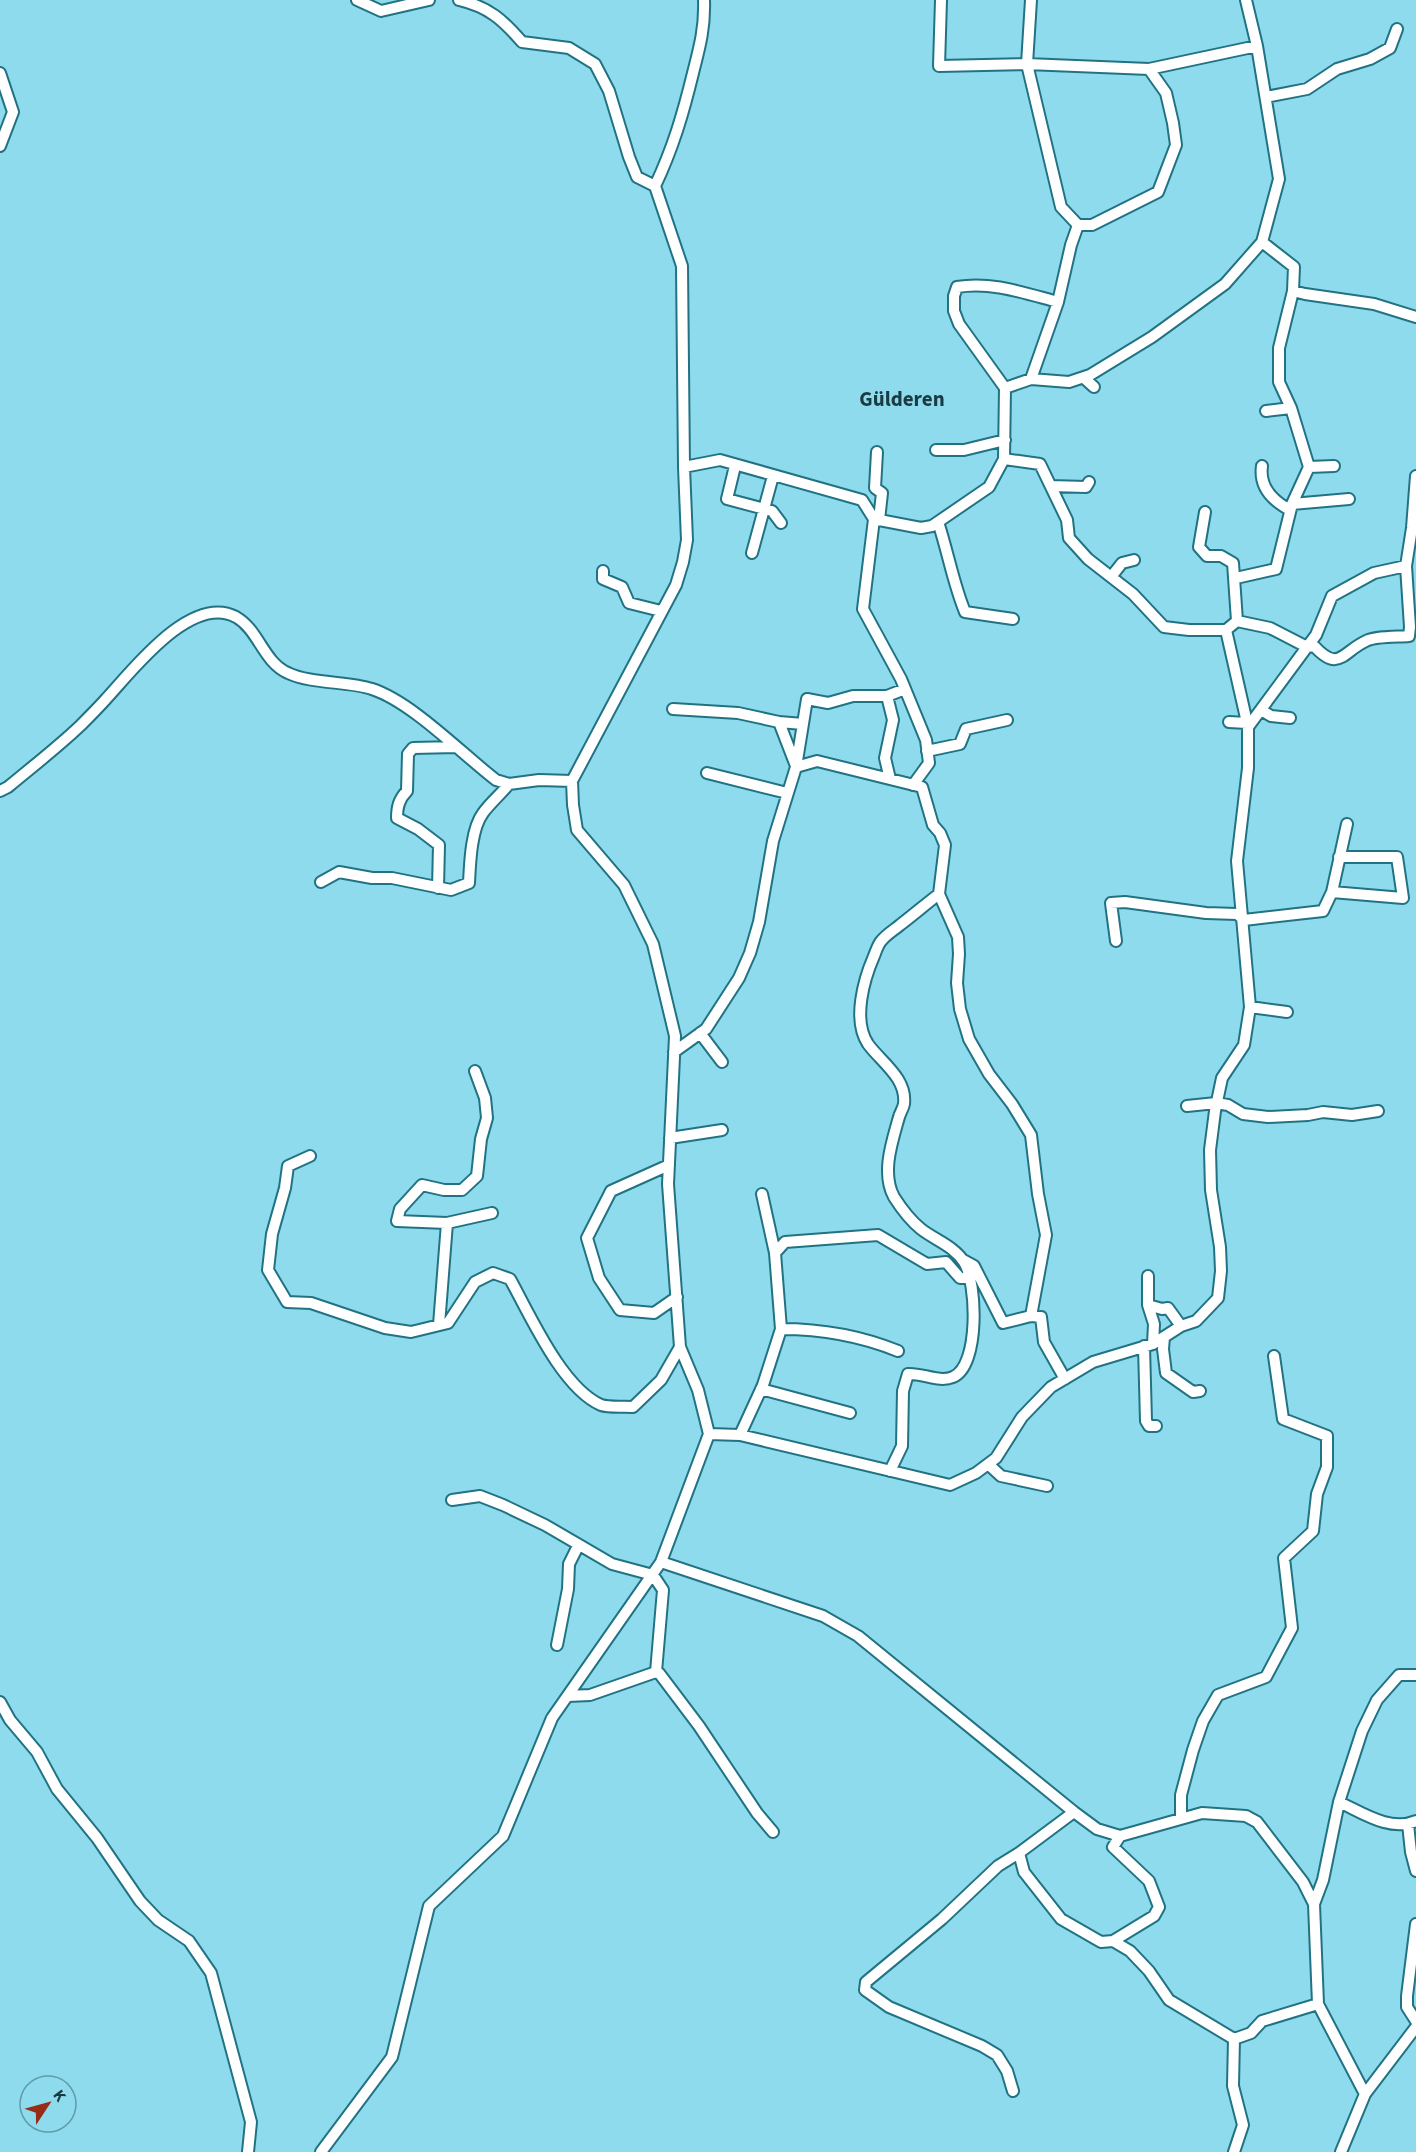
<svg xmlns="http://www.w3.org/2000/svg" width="1416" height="2152" font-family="'Source Sans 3',sans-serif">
	<rect width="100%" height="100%" fill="#8edbed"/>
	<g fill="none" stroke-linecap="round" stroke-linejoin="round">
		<g stroke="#217384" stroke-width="14">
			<path id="minor" d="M357,0L381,11L429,0
				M459,0C489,7 503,20 522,42L569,48L595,64L609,91L629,157L637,177L655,186
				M941,0L939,66L1027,64L1149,69
				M1031,0L1027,64L1061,207L1078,225
				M0,73L13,112L0,146
				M1266,97L1307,89L1337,69L1370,59L1390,48L1397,29
				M1262,242L1294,267L1293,291L1305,294L1374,304L1416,317
				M1084,378L1094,387
				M1031,379L1058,302L1071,245L1078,225H1092L1158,192L1176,145L1173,123L1166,93L1149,69L1257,46
				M1005,388L1031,379L1069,382L1090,375L1152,337L1225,284L1262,242L1279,179L1257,46L1246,0
				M1291,408L1279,382V348L1293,291
				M1266,411L1291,408L1309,467
				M936,450H964L1005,440
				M877,452L875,488L882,493L879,520
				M1004,459L1040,464L1067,520L1069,538L1088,559L1133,594L1164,627L1189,630H1226L1248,727V768L1237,861L1250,1007L1244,1045L1222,1078L1215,1111L1210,1150L1211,1190L1220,1247L1221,1271L1218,1298L1196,1321L1181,1326L1153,1344L1093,1362L1051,1387L1022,1417L996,1458L976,1473L950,1485L740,1435L709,1434L698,1390L680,1347L668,1184L675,1036L653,944L624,885L577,830L573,805L572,781L676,585L683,562L687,540L684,467L720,460L862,500L874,519L921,528L932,526L989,487Z
				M1004,459L1005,388L959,324L954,311V296L957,287C991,281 1024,293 1058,302
				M735,466L727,499L772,511L781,523
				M1262,466C1259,487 1273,501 1290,510
				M684,467L682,266L655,186C673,148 683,114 693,73C700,46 705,27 704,0
				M1051,486L1086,487L1089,482
				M1292,504L1349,499
				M1205,512L1199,547L1207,556H1221L1233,563L1237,621
				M874,519L863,609L901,679L926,740L929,763L913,785
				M938,522C948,552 953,583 965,612L1013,619
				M752,553L773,476
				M603,571V579L622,587L629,603L661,611
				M1111,577L1122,563L1134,560
				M1236,578L1276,569L1292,504L1309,467L1334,466
				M1226,630L1237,621L1270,628L1307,647L1316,635L1332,596L1374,573L1406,566
				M887,696L893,720L885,758L890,779
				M673,709L738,713L779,722L796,766
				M1261,710L1271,716L1290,718
				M779,722L803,724
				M1229,722L1247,723
				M1248,727L1307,647L1314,646C1339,673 1342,652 1366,641C1375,636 1397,637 1409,636L1410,627L1406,566L1412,528L1416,476
				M927,751L960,744L966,729L1007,720
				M796,767L807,699L828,703L853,696H887L905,689
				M707,773L787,793
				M0,791L8,787C32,767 58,747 81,725C89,717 98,708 106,699C132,671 191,593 236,617C259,630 263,662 288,673C311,684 348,681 372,689C412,702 462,754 496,780L509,784L539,780L572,781
				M321,882L339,872L372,878H392L451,890L469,883C470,863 471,829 483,813C490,803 501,794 509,784
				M438,888L439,845L418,829L397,818C397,807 399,799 407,791L408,754L413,748L456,747
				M1332,892L1403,898L1397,857H1339
				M1116,941L1111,903L1125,902L1206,913L1237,914L1244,920L1323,911L1332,892L1347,824
				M1250,1007L1287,1012
				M700,1033L722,1062
				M674,1052L706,1029L739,978L750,953L759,922L773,841L796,767L817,761L922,787L933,825L940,833L945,845L939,894L958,937L959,954L957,983L960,1009L969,1039L989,1074L1012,1104L1031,1135L1038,1194L1046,1235L1031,1316
				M1187,1106L1216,1103L1228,1105L1243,1114L1268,1117L1308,1115L1323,1112L1352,1115L1378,1111
				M670,1138L722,1130
				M310,1156L288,1166L285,1188L272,1234L268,1270L287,1302L311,1303L385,1328L411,1332L448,1323L475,1282L493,1273L510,1279C530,1315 562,1388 601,1405C610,1408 624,1406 633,1407L661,1380L680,1347
				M669,1165L611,1191L587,1238L599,1278L620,1310L654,1313L677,1297
				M762,1194L775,1253
				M447,1223L397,1221L400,1209L422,1185L444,1190H462L477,1176L481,1139L487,1118L485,1098L475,1071
				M963,1260L974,1266L1003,1323L1031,1316L1041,1317L1044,1342L1065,1379
				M1148,1276V1305L1154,1324L1153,1344
				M1148,1305L1162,1309L1168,1308L1181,1326
				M439,1325L447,1223L492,1213
				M781,1329C822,1329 861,1336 898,1351
				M1164,1337L1163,1349L1166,1373L1193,1392L1200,1391
				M1144,1346L1146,1421L1149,1426H1156
				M761,1389L850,1413
				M740,1435L763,1385L781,1329L775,1253L785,1242L878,1235L927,1264L946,1262L960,1278H969
				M988,1464L1001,1476L1047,1486
				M890,1471L902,1446L903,1391L908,1374C923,1373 939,1383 953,1377C980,1366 977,1282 964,1262C954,1246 935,1240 921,1229C911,1221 901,1208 894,1197C881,1173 892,1142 899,1117C900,1113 903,1109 904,1104C907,1078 881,1062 868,1044C852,1020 864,979 874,956C876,951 878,944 882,940C887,934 894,930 900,925C913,915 926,904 939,894
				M452,1500L480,1496L503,1505L545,1525L612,1564L653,1575L663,1590L656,1672
				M661,1562L823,1616L858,1636L1074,1812L1097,1829L1120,1836L1113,1847L1149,1881L1159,1907L1154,1916L1113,1941
				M557,1645L568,1589L569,1564L578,1546
				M568,1696L590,1695L656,1672L659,1673L699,1726L757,1813L773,1832
				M0,1702L10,1720L37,1752L57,1789L97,1838L140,1901L158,1920L189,1941L211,1973L251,2122L248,2152
				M1339,1802C1363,1813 1390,1832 1416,1821
				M1074,1812L1019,1853L1024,1872L1061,1919L1101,1942L1113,1941L1130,1951L1149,1971L1169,2000L1234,2039
				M1181,1818V1795L1193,1750L1203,1721L1218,1695L1266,1677L1292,1628L1284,1558L1313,1531L1317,1494L1327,1467V1436L1283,1419L1274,1356
				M1408,1824L1411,1852L1416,1871
				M1120,1836L1202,1813L1246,1816L1257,1822L1303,1882L1314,1904
				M1416,1924L1407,1996V2007L1416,2021
				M1234,2039L1251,2033L1262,2021L1318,2004
				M1013,2091L1007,2071L997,2055L982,2046L889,2007L865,1990L866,1982L942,1919L998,1866L1019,1853
				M1365,2094L1318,2004L1314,1904L1323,1880L1339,1802L1362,1731L1377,1700L1399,1675H1416
				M321,2152L392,2057L429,1906L503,1836L552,1718L661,1562L709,1434
				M1234,2152L1243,2125L1233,2086L1234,2039
				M1341,2152L1365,2094L1416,2027"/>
		</g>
		<use href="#minor" stroke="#fff" stroke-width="10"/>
	</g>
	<g text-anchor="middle" stroke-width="5" stroke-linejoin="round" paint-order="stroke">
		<g font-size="21" font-weight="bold" fill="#1a3b42" stroke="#8edbed">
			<text x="902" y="406">Gülderen</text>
		</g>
	</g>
	<g transform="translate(48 2104) rotate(54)"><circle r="28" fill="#8edbed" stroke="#609ba9" stroke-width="1.5"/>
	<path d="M0-4.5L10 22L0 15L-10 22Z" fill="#962d16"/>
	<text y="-9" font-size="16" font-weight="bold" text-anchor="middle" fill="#1a3b42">K</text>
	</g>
</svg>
